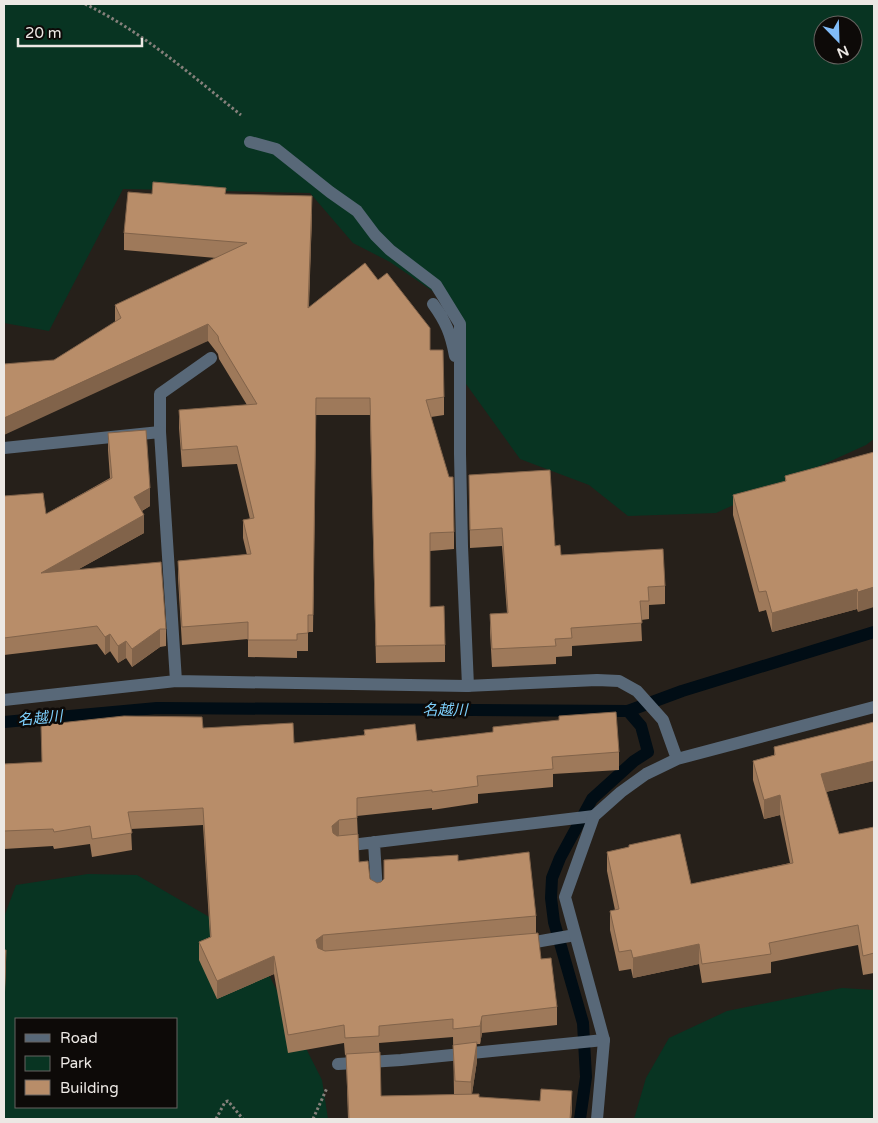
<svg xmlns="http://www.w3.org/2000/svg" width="878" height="1123" font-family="'Varela Round','Noto Sans JP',sans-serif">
	<rect width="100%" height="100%" fill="#26201a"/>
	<path fill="#083422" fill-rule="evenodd" d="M4,4H874V439L866,445L716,513L628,516L589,485L520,459L466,384L456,307L390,262L353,243L310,193L123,189L49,331L4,323ZM823,25H853V55H823Z
		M88,874L137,875L211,918L268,973L322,1080L328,1119H4V917L16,885ZM16,1019H176V1107H16Z
		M842,988L874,990V1119H634L646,1078L669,1038L727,1011Z"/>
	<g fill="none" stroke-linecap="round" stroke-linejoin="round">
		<path stroke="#010d15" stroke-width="12" d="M4,722L157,708L628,711L682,691L874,632
			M580,1119L586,1077L583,1023L554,922L551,898L552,878L560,858L592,799L634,761L648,752L641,726L628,711"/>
		<path stroke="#85807b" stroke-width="3" stroke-dasharray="2.5 2.5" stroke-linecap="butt" d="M85,4C143,32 191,75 241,115
			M216,1119L225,1102L228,1101L243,1119
			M313,1119L327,1088"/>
		<path stroke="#586878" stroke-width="12" d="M250,142L276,149L330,192L357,211L375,235L390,250L436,285L460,324V454L462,546L468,686
			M433,304C446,322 451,334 455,356
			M160,432V394L211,358
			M374,842L377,893
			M343,846L594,816
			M524,944L575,935
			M338,1064L401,1060L604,1040"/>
		<path stroke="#586878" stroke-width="12" d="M4,448L160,432L176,681
			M4,700L176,681L466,686L597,680L619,681L637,691L663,720L677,759
			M597,1119L604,1040L565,897L594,816L621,792L646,774L677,759L874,707"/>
	</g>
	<path fill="#9e795a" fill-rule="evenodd" d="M152,194H226L312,214L309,307L430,350L444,397V415L431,417L454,532V549L430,551V607L445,645V662L376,663L370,415H316L313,632H308V651H297V658L248,657V639L182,645L178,578V561L247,555L243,538V520L250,519L237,464L182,467L179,428V410L247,405L219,359L218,354L208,341L54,360L115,322V305L216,258L124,250V233Z
		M108,433L150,506L142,511L144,533L79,569L166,629V646L160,647L132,667L126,658L118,663L110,651L105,655L97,644L4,655V496L46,514L110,478L108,450Z
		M874,452L858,612L857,609L772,632L766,610L759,612L733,515V495L785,482V476Z
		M469,475L555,546L561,555L665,586V604L649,605V619L641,620L642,641L572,646V656L556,657V664L492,667L490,632V614L507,613L502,546L470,548Z
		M874,722V781L826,792L839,834L874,827V973L863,975L858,945L771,962V973L702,983L699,964L633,978L631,969L619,971L610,930V911L615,910L607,871V852L629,847V845L691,884L790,863L780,815L764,819L753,780V761L774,755V747Z
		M493,727L619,752V770L553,774V787L478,794V803L432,810V808L357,816L359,862L370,879L377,883L458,861L536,916V933L541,959L557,1007V1025L482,1033L480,1044H477V1061L472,1094L479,1097L572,1109L571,1119H348L346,1055H345L344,1043L288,1053L274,974L217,999L199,960V942L210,937L203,825L131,829L132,850L92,857L90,844L54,849L53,846L4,849V764L42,762L203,728L294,743L364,735V730L417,741L493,732ZM453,1037L454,1095L381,1096L379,1043Z"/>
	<path fill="#81634a" d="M312,196V214L308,325V308Z
		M208,324V341L4,435V418Z
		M150,488V506L134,515V497Z
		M144,515V533L41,590V573Z
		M874,587V607L858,612V592Z
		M857,589V609L772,632V613Z
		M160,629V647L132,667V649Z
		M110,634V651L105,655V637Z
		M126,641V658L118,663V646Z
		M874,761V781L821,793V774Z
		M780,795V815L764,819V800Z
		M339,820V838L332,843V826Z
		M323,935V953L316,958V940Z
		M699,944V964L633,978V958Z
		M6,950V968L4,1017V999Z
		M274,956V974L217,999V981Z
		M482,1016V1033L480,1044V1026Z
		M477,1042V1061L471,1100V1082Z
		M572,1091V1109L571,1119H570Z"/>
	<path fill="#b88d69" stroke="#81634a" d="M153,182L226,188L225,194L312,196L308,308L365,263L378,280L387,273L430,328V350H443L444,397L426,400L449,477H453L454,532L430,533V607L444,606L445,645L376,646L370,398H316L313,615H308V633L297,634V640H248V622L182,627L178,561L251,554L243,520L254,518L237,446L182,450L179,410L257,404L219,341L218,336L208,324L4,418V364L54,360L121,318L115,305L247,243L124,233L128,192L152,194Z
		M146,430L150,488L134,497L144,515L41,573L161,562L166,629H160L132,649L126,641L118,646L110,634L105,637L97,626L4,638V496L43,493L46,514L112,478L108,433Z
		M874,452V587L858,592L857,589L772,613L766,591L759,592L733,495L786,481L785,476Z
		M550,470L555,546L560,545L561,555L663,549L665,586L648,587L649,601H640L642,623L571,628L572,638L555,639L556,646L492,649L490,614L508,613L502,528L470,530L469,475Z
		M616,712L619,752L552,757L553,769L477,776L478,786L432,792V790L357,798V818L339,820L332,826L333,833L337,836L358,834L359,862L368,861L370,879L377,883L381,882L384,879V860L458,855V861L529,852L536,916L323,935L316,940L318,948L325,951L538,933L541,959L551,958L557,1007L482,1016L480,1026L453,1029V1019L379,1026V1036L345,1038L344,1025L288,1035L274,956L217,981L199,942L211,937L203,808L128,812L132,833L92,839L90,826L54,832L53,829L4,831V764L42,762L41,725L124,716L202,717L203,728L293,723L294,743L365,735L364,730L415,724L417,741L493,732V727L559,720V716Z
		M874,722V761L821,774L839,834L874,827V953L863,956L858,925L769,943L771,954L702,964L699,944L633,958L631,950L619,952L610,911L619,909L607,852L629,847V845L680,834L691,884L793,863L780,795L764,800L753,761L775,755L774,747Z
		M4,950H6L4,999Z
		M477,1042L471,1082L455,1081L453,1045Z
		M380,1052L381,1096L479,1094V1097L540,1101L541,1089L572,1091L570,1119H349L346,1054Z"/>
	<g text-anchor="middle" stroke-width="5" stroke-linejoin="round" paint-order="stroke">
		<g font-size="15" font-style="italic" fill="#7dd0fd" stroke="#0d0a08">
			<text x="445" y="715">名越川</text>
			<text transform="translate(40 718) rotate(-5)" y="5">名越川</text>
		</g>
	</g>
	<rect width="878" height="1123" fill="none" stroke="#ece8e4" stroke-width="10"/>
	<rect x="15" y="1018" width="162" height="90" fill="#0d0a08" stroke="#666360"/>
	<rect x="25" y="1034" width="25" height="8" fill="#586878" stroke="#666360"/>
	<text x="60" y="1043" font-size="15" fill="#ece8e4">Road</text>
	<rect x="25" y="1056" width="25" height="15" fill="#083422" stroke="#666360"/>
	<text x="60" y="1068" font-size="15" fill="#ece8e4">Park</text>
	<rect x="25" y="1080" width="25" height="15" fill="#b88d69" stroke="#666360"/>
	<text x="60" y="1093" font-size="15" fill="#ece8e4">Building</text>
	<g transform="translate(838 40) rotate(157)"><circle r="24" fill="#0d0a08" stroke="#666360"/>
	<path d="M0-4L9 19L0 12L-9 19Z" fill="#81bdfa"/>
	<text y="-8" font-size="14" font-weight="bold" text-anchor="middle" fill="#ece8e4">N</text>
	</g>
	<path d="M18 38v8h124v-8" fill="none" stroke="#ece8e4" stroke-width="2.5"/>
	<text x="25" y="38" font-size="15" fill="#ece8e4" stroke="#0d0a08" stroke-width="4" paint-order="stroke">20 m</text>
</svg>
